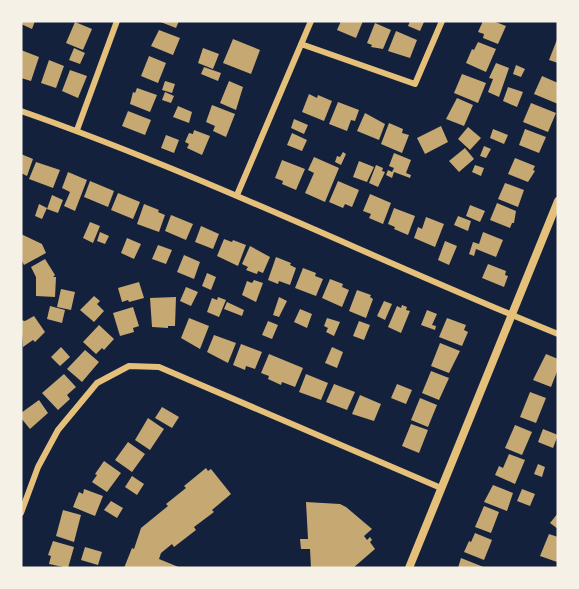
<svg xmlns="http://www.w3.org/2000/svg" width="579" height="589" font-family="'Noto Serif',serif">
	<rect width="100%" height="100%" fill="#14213d"/>
	<path fill="#c6a872" d="M21,21H35L32,29L21,24Z
		M158,21H179L176,28Z
		M341,21H363L356,38L337,30Z
		M410,21L424,22L420,31L408,26Z
		M483,21H493L506,26L498,44L483,38L484,34L478,32Z
		M75,22L92,29L83,50L66,43Z
		M375,23L391,30L383,49L371,47L372,45L367,43Z
		M159,30L180,38L173,55L151,46Z
		M396,31L417,40L410,58L388,51Z
		M558,37V63L549,60Z
		M233,39L260,50L251,74L223,63Z
		M478,42L496,49L486,72L466,63L472,49L474,50Z
		M74,48L85,53L80,64L69,60Z
		M203,48L219,54L213,69L198,63Z
		M21,50L39,57L31,81L21,78Z
		M149,56L166,63L158,83L141,76Z
		M49,60L64,66L56,88L41,83Z
		M496,63L509,68L499,97L488,92L493,79L489,78Z
		M516,65L525,69L521,77L513,74Z
		M204,67L221,73L218,81L201,74Z
		M70,70L87,76L78,98L62,91Z
		M462,74L486,83L478,103L454,93Z
		M542,76L558,83V104L534,94Z
		M165,81L175,84L172,93L162,90Z
		M229,81L243,87L236,110L220,103Z
		M508,87L523,92L517,107L503,101Z
		M137,88L157,95L150,112L130,104L133,92L135,93Z
		M165,92L174,96L171,103L162,100Z
		M309,94L317,98L318,95L332,101L324,121L302,112Z
		M457,98L473,105L464,126L446,119Z
		M338,102L359,110L355,121L351,120L347,131L329,124Z
		M531,103L556,113L548,132L523,122Z
		M212,105L235,114L226,137L213,131L215,126L206,122Z
		M178,106L192,112L189,123L173,117Z
		M128,111L151,120L145,135L122,126Z
		M365,113L385,124L379,140L357,131Z
		M294,119L308,125L304,134L291,128Z
		M389,123L403,129L402,133L409,135L402,153L381,144Z
		M441,126L448,142L425,154L417,138Z
		M468,127L481,138L470,150L458,139Z
		M493,129L508,135L504,144L490,138Z
		M525,129L546,137L539,153L519,145Z
		M194,130L210,136L202,155L187,148L189,144L185,142L189,133L193,134Z
		M292,133L307,140L302,151L287,145Z
		M166,135L179,140L174,153L161,148Z
		M484,146L491,149L486,158L480,156Z
		M465,148L474,159L459,172L449,161Z
		M343,152L346,154L341,165L335,162L337,156L340,157Z
		M394,153L411,160L406,173L411,175L410,178L394,172L392,178L386,175L388,170L392,172L394,168L389,166Z
		M21,154L33,159L27,176L21,173Z
		M314,157L339,168L325,202L305,193L314,173L308,170Z
		M515,158L535,166L533,170L535,171L528,182L508,174Z
		M282,160L305,169L296,190L282,184L283,181L275,178Z
		M359,161L374,167L367,182L353,177Z
		M36,162L60,170L53,188L29,179Z
		M376,165L383,168L382,171L385,172L378,187L369,183Z
		M475,165L484,168L481,176L472,172Z
		M68,172L87,180L75,211L64,206L70,192L62,188Z
		M90,181L114,191L108,207L84,197Z
		M338,181L359,190L352,207L345,204L343,208L329,202Z
		M505,183L524,190L518,207L498,199Z
		M118,193L140,202L133,219L111,210Z
		M370,194L391,203L383,224L369,218L371,214L363,211Z
		M52,195L63,200L58,213L47,209Z
		M497,203L516,211L514,223H512L510,228L490,220Z
		M39,204L47,208L42,219L35,216Z
		M144,204L159,210L158,212L165,215L159,232L137,224Z
		M470,205L485,211L480,222L466,216Z
		M394,208L415,216L408,235L394,229L395,227L388,224Z
		M171,215L193,224L186,240L165,231Z
		M458,216L471,221L468,231L454,225Z
		M426,217L444,224L435,247L414,238L418,227L422,229Z
		M90,222L100,226L93,243L83,238Z
		M201,226L219,234L213,249L195,242Z
		M100,232L109,236L105,244L97,241Z
		M483,232L503,240L496,257L476,249L474,256L469,254L473,242L479,244Z
		M21,234L42,244L46,253L24,265L21,259Z
		M127,238L141,244L134,259L121,253Z
		M224,239L232,242L233,240L246,245L238,266L217,256Z
		M445,241L457,246L449,265L438,260Z
		M158,245L172,250L166,264L152,259Z
		M250,246L270,257L263,273L258,271L257,274L246,270L248,267L242,264Z
		M184,255L200,262L194,279L177,272Z
		M276,257L291,263L290,265L296,268L290,285L279,281L278,284L268,280Z
		M45,259L55,275L53,277H56L55,297L36,296V277L31,267Z
		M488,264L506,271L505,275L508,276L504,287L482,278Z
		M303,268L316,273L315,276L323,279L316,296L295,288Z
		M207,273L216,277L211,290L202,286Z
		M330,279L343,284L342,287L349,290L342,307L322,298Z
		M254,280L263,283L256,302L242,295L247,281L252,283Z
		M139,282L144,298L129,302L128,300L122,302L118,288Z
		M186,287L198,292L191,306L180,301Z
		M61,289L75,292L71,310L57,307Z
		M357,290L371,295L370,297L373,299L366,318L349,311Z
		M94,296L100,301L97,304L104,311L94,322L80,310Z
		M176,297L175,326H168V328L152,327L150,298Z
		M218,297L226,300L219,317L207,312L212,298L217,300Z
		M279,297L287,301L279,317L273,315Z
		M384,301L392,304L385,320L377,316Z
		M227,302L244,310L242,316L224,309Z
		M402,305L407,307L406,310L410,311L401,333L388,327L397,306L401,308Z
		M50,306L65,310L62,323L47,319Z
		M133,307L139,326L133,328L134,332L120,336L113,313Z
		M300,309L312,314L307,328L294,322Z
		M427,310L437,314L432,325L436,326L435,330L421,325Z
		M34,316L45,332L35,342L33,340L23,347L21,320L25,321Z
		M189,318L209,326L200,349L181,338Z
		M327,318L340,322L334,336L326,332L328,328L324,326Z
		M447,318L466,325L464,330L468,332L462,346L439,337Z
		M268,321L278,325L272,339L262,335Z
		M359,321L370,325L364,340L353,336Z
		M99,325L114,339L104,350L102,348L96,354L83,342Z
		M214,335L236,343L228,363L207,352Z
		M440,343L460,351L449,373L431,366Z
		M241,344L262,352L255,369L246,366L245,370L233,365Z
		M61,347L70,357L60,366L51,357Z
		M332,347L343,352L337,368L325,363Z
		M85,350L99,362L82,382L67,369Z
		M269,354L303,368L295,387L282,382L281,385L268,379L269,376L261,373Z
		M546,354L558,359V369L551,387L533,380Z
		M431,371L449,378L439,400L422,393Z
		M64,374L76,387L67,395L70,399L58,410L42,393Z
		M306,374L328,383L321,400L299,392Z
		M334,384L355,392L347,410L326,402Z
		M397,384L412,390L406,404L391,398Z
		M530,392L546,398L536,423L520,417Z
		M360,395L381,404L374,421L352,414Z
		M420,398L437,405L428,427L411,420Z
		M39,400L48,413L30,429L21,418V413Z
		M162,407L179,417L172,428L155,418Z
		M148,418L164,429L150,450L135,440Z
		M411,424L428,430L419,453L402,446Z
		M515,425L532,432L522,455L505,448Z
		M543,429L558,435L553,448L538,442Z
		M128,442L145,454L132,472L115,460Z
		M509,454L525,460L515,484L495,475L499,466L503,468Z
		M104,461L121,473L107,492L92,482L97,475L95,474Z
		M538,464L545,467L542,477L534,474Z
		M206,468L208,471L211,469L231,494L212,510L214,512L194,527L196,530L174,547L172,544L161,553L159,559L181,568H124L132,548L134,549L141,528L168,506L166,504L186,488L184,486Z
		M132,476L144,484L137,495L125,487Z
		M493,485L513,493L507,511L484,502Z
		M84,489L103,496L95,516L73,507L79,492L83,494Z
		M522,489L535,494L530,506L517,501Z
		M111,501L123,508L117,518L104,510Z
		M306,502L340,504L346,507L372,529L364,536L367,540L370,537L372,540L370,542L375,549L353,568H311L310,549H301L300,539H308Z
		M484,506L499,512L491,533L475,527Z
		M63,510L81,515L74,542L56,536Z
		M558,513V529L550,523Z
		M475,533L492,540L484,560L464,552L469,541L471,542Z
		M549,534L558,537L557,562L540,556Z
		M53,541L74,547L68,568L49,564L51,556L48,555Z
		M85,547L102,552L98,565L81,560Z
		M461,558L486,568H458Z"/>
	<g fill="none" stroke-linecap="round" stroke-linejoin="round">
		<path stroke="#e5c07b" stroke-width="6" d="M301,44L415,84L442,21
			M21,111C204,175 378,261 558,334
			M77,130L117,21
			M237,195L311,21
			M21,513L38,467L58,430L97,383L129,366L159,367L441,488"/>
		<path stroke="#e5c07b" stroke-width="8" d="M409,568L558,201"/>
	</g>
	<rect width="579" height="589" fill="none" stroke="#f6f1e7" stroke-width="45"/>
</svg>
